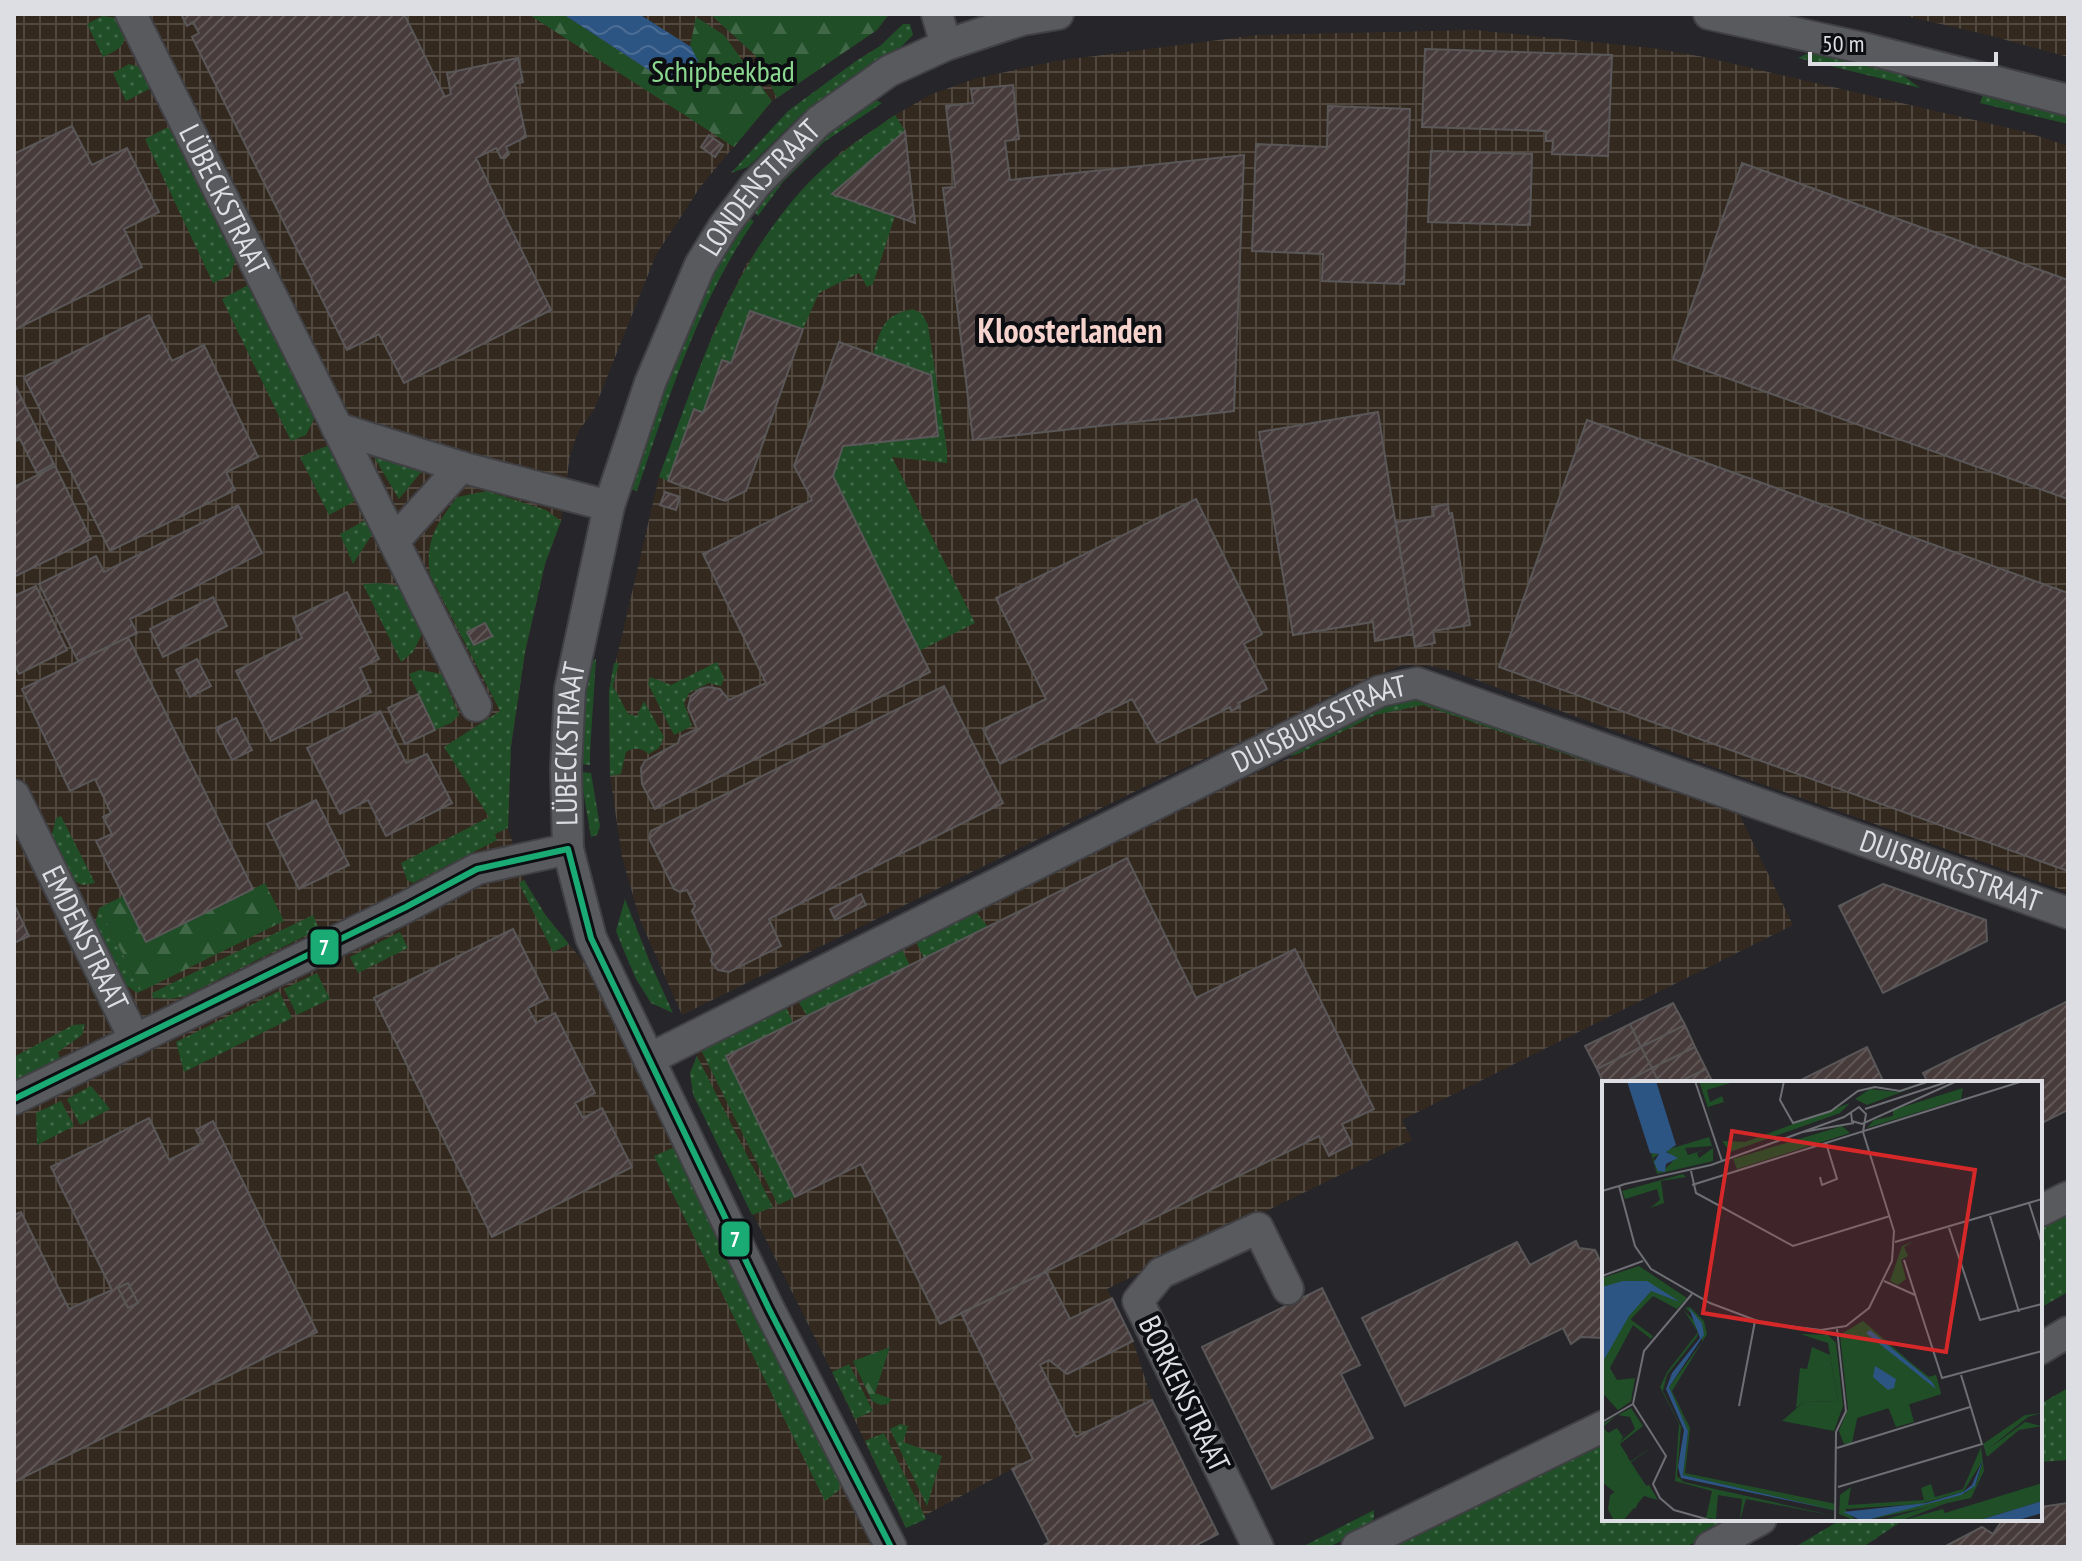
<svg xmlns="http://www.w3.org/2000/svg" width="2082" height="1561" font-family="'PT Sans Narrow',sans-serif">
	<defs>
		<pattern id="industrial-grid" width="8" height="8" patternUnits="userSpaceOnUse" patternTransform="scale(2)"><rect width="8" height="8" fill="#34291e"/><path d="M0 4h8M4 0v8" fill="none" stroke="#51483f"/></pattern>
		<pattern id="grass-dots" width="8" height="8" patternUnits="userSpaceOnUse" patternTransform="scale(2)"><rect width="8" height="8" fill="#204e27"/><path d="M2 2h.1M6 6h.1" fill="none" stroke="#406746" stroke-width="1.8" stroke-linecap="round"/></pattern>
		<pattern id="forest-firs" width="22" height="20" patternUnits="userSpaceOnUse" patternTransform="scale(2)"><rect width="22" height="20" fill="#204e27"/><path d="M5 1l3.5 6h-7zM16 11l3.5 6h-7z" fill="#406746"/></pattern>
		<pattern id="water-waves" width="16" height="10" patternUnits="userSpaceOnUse" patternTransform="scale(2)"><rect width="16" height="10" fill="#2d5584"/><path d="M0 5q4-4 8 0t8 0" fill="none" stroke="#4b6d95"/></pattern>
		<pattern id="building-hatch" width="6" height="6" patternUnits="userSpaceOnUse" patternTransform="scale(2)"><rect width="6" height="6" fill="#473b3b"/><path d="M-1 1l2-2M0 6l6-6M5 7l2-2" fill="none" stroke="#615757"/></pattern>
	</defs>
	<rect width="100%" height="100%" fill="#25252a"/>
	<path fill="url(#industrial-grid)" d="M14,14H889L877,30L772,101L701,186L656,255L594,410L578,432L570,455L561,521L545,564L525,652L511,746L508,828L524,880L546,916L586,965L873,1547H14Z
		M1897,14H2068V57L1988,35Z
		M1475,30L1652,48L1704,57L2026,132L2068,146V892L1716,768L1452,671L1430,666L1402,665L1344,689L1270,729L1154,782L682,1015L640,920L622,857L610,776L609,691L659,477L716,326L747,263L800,192L842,151L895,115L932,94L974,79L1056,61L1257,35Z
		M1423,704L1739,814L1793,925L1402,1120L1412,1140L1107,1289L1133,1341L1152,1400L1012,1469L905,1526L832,1372L693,1094L690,1073L700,1048L1112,838L1298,754L1375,715Z"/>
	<path fill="url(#grass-dots)" d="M102,16L118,18C129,43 126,46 103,57L87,24Z
		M903,24H910L913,35L901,47L805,111L748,167L731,173L788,111L856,61L880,46Z
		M1811,52L1900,73L1920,88L1798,58Z
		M129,64L143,68L151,88L126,101L113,73Z
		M1984,92L2068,114V124L1980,103Z
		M871,98L882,103L824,142L783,182L758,216L750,209L829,127Z
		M895,115L905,131L833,193L895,216L873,284L867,287L859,273L819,293L803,329L750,311L731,363L703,413L693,410L668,481L659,477C697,376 727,274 800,192C827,161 861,138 895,115Z
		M166,128L174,130L237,257L229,276L213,283L145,139Z
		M744,215L754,221C698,303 669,397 637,491L626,488L700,287Z
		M250,284L315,417L306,435L291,441L222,299Z
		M913,309L922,314L928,325L947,450V463L892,457L975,623L919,651L833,476L843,446L938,435L931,375L873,354C882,328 882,315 913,309Z
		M329,445L357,500L329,515L300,457Z
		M374,457L423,470L399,499Z
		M487,491L546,510L561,521L545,564L525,652L511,746L508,828L495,834L497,840L413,883L407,880L401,863L489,817L444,747L500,711L430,575C425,540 436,525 457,497Z
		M366,520L373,533L353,564L340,534Z
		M381,583L399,586L422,634L413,652L401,662L363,584Z
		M596,659L590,752V765L580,764L581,721L588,665Z
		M717,662L724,678L721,686L709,683L689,693L684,703L692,726L674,735L648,684L650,677L671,685Z
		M614,663H619L613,686L628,714L637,716L644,701L664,737L659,748L649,754C641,748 635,747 626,752L621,774L610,776L609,691Z
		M420,670L442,674L459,715L451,723L435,730L409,674Z
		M1418,695L1601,758L1603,767L1423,705L1375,715L1298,754L1291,756V748L1394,698Z
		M580,772L591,773L600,826L597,835L591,837Z
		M61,816L95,883L82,885L67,877L51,839L56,818Z
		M524,880L546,916L569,944L553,952L519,883Z
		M625,899L649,960L673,1013L651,1003L636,979L624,951L616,931Z
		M99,908L142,991L137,993L119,980L94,927Z
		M965,911L977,913L988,927L924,958L913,937Z
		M313,915L319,929L185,996L171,999L153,998L152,993Z
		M400,932L408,948L358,973L350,957Z
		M898,942L910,965L807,1016L795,996Z
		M317,973L330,999L297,1015L284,989Z
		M279,991L292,1018L184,1072L176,1042Z
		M783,1000L793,1023L726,1057L795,1197L778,1205L700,1048Z
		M85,1024L82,1035L58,1052L60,1058L14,1081V1057L73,1025Z
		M697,1056L773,1207L752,1215L693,1094L690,1073Z
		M91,1086L110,1109L80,1125L67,1099Z
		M61,1101L74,1126L37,1145L36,1113Z
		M675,1147L840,1478L839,1490L825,1501L654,1156Z
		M2068,1212V1292L2040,1308V1226Z
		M849,1364L873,1411L855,1419L832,1372Z
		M2068,1388V1460L2040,1462V1404Z
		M900,1424L908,1426L903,1442L942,1456L927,1506L890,1429Z
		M884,1433L926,1519L906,1528L865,1441Z
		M1604,1442V1519H1738L1686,1547H1395Z
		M1374,1510V1518L1366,1529L1329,1547H1302Z
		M1842,1519H1905L1863,1547H1795Z"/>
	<path fill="url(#forest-firs)" d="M528,14H563L667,82L697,61L690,46L696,17L724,35L772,101L734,147Z
		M710,14H889L877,30L777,98L756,56Z
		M265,883L284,921L142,991L99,908L123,896L146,942Z
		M890,1347L875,1393L892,1399L888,1404L880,1405L872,1401L853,1361Z"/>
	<path fill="url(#water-waves)" d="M563,14H639L691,47L698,61L681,80L667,82Z"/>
	<path fill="url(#building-hatch)" stroke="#5a5759" stroke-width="2" d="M181,14H404L445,97L451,94L447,73L518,58L523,82L515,84L526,137L506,147L509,154L505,158H501L496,148L476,158L551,310L404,383L379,334L347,350L192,37L199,33L193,22L187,26Z
		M1425,49L1612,55L1608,156L1552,154L1553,141H1546V131L1422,127Z
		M1013,85L1019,139L1005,141L1010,180L1244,155L1234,411L973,440L943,188L955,187L946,106L973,103L971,89Z
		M1328,106L1410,109L1404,284L1322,281L1323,254L1252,251L1256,144L1327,147Z
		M72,126L92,165L127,148L159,212L124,229L142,267L14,330V154Z
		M905,131L915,223L832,194Z
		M709,135L723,145L715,157L701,147Z
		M1431,151L1532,154L1530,225L1428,222Z
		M1742,163L2068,280V499L1673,359Z
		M750,311L803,329L746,491L725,501L668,481L694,409L703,413L722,360L731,363Z
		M149,315L172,361L204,345L258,457L226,472L235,490L110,551L24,377Z
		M839,342L931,375L938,436L843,446L833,476L930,672L655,809L642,784L641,768L645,761L678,743L680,737L697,729L688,708L691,696L700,689L708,687L720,689L729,700L766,683L703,554L812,500L794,466Z
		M14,383L54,464L37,473L20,439L14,442Z
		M1378,412L1413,634L1375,641L1373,622L1293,635L1259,432Z
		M1587,420L2068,593V871L1499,667Z
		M55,466L91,539L14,577V487Z
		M665,492L680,497L676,510L660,505Z
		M1196,499L1262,634L1244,644L1267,689L1238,703L1240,707L1231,711L1230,707L1157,743L1132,699L1000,764L983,729L1046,699L996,598Z
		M1448,504L1449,514L1452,513L1470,625L1433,631L1435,643L1415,647L1396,522L1434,516L1432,507Z
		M238,505L262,553L130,619L137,633L78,661L39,584L96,556L104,572Z
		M36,586L67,650L19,674L14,663V596Z
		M347,592L379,659L360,668L371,692L271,741L236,671L302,638L293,618Z
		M213,597L227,626L163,657L150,629Z
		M485,623L492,636L474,645L467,632Z
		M128,637L253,889L146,942L96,841L112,834L103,817L111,813L95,779L70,791L22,689Z
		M197,659L211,686L190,697L176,670Z
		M944,686L1003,803L769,919L781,946L729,972L718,970L711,961L713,953L692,911L695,906L687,890L680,892L674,889L649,838L651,831Z
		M418,694L435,730L405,744L388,708Z
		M380,711L406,763L427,754L452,803L386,836L368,800L340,814L307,748Z
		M236,718L252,750L232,760L216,728Z
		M316,800L349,865L299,889L267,824Z
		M1127,858L1196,998L1295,949L1374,1109L1342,1124L1352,1144L1329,1156L1319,1136L940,1324L861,1164L795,1197L726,1056Z
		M1883,884L1986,920L1987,941L1883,993L1839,906Z
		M861,894L866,905L835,920L830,909Z
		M14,904L29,936L14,943Z
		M513,929L548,998L528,1008L536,1023L555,1013L595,1093L575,1103L583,1118L602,1108L632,1167L492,1237L374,998Z
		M2068,1001V1110L2040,1124V1083H1928L1923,1073Z
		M1673,1003L1685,1025L1641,1047L1630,1024Z
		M1630,1024L1641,1047L1597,1069L1585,1046Z
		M1685,1025L1695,1047L1652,1068L1641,1047Z
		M1641,1047L1652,1068L1623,1083L1604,1084L1597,1069Z
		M1695,1047L1706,1069L1677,1083H1659L1652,1068Z
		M1867,1047L1884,1083H1795Z
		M1652,1068L1659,1083H1623Z
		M1706,1069L1713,1083H1677Z
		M149,1118L169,1160L203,1143L196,1130L213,1121L317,1332L14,1482V1215L21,1212L69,1309L112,1290L51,1167Z
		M1576,1241L1579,1248L1595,1250L1604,1269V1338L1581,1337L1571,1344L1563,1328L1405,1406L1362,1318L1517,1242L1530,1265Z
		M1046,1272L1070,1319L1112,1298L1133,1341L1067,1374L1049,1360L1040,1365L1076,1437L1152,1400L1218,1534L1193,1547H1041L1049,1542L1012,1469L1033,1459L961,1313Z
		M128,1283L138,1303L128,1308L118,1288Z
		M1322,1288L1360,1365L1341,1374L1373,1438L1272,1489L1202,1347Z
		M2068,1503V1547H1944L1982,1527L1993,1534L2003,1519H2040V1507Z"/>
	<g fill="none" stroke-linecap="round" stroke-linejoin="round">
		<g stroke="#404045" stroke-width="34">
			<g id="minor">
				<path id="s1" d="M131,14L476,706"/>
				<path d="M937,14L946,45"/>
				<path d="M1709,14L1863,48L2068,100"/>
				<path d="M337,428L461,467L609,506"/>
				<path d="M394,541L461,467"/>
				<path id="s2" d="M14,795L135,1040"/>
				<path id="s3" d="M649,1059L1380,691L1417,683L2068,913"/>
				<path d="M14,1099L406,907L477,869L568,849"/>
				<path d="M2040,1211L2068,1197"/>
				<path d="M2040,1349L2068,1332"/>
				<path id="s4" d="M891,1547L769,1309L591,938L568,849L566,768L570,689L609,506L650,383L700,265L724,226L756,184L819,121L889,71L946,45L982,33L1022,20L1058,14"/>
				<path d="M1258,1547L1138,1301L1161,1273L1258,1228L1288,1289"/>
				<path d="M1357,1547L1604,1426"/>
				<path d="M1710,1547L1761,1519"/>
			</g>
		</g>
		<use href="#minor" stroke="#595a5d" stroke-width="30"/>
		<g stroke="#0d0e12" stroke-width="12">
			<path id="bus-1" d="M14,1099L406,907L477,869L568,849L591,938L769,1309L891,1547"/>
		</g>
		<use href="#bus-1" stroke="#1aab75" stroke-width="6"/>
	</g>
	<g text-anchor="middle" stroke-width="8" stroke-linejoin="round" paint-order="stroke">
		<g font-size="30" fill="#8bd990" stroke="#0d0e12">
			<text x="723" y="82">Schipbeekbad</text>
		</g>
		<g font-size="30" fill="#dcdee4" stroke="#0d0e12">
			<text dy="10" stroke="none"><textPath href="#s4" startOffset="1474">LONDENSTRAAT</textPath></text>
			<text dy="10" stroke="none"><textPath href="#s1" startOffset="208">LÜBECKSTRAAT</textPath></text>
			<text dy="10" stroke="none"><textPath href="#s3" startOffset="750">DUISBURGSTRAAT</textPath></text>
			<text dy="10" stroke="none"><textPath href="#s4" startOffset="876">LÜBECKSTRAAT</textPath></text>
			<text dy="10" stroke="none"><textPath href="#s3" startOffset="1422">DUISBURGSTRAAT</textPath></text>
			<text dy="10" stroke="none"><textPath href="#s2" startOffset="160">EMDENSTRAAT</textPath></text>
			<text transform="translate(1184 1394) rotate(64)" y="10">BORKENSTRAAT</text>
		</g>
		<g font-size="34" font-weight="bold" fill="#f6d3cd" stroke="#0d0e12">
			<text x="1070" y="343">Kloosterlanden</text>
		</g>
	</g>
	<g transform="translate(1602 1081)">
		<rect width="440" height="440" fill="#25252a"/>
		<path d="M97,0H135L105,9L108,21L120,15L122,21L106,26L115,54ZM313,6L265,24L253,18L268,8L295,11ZM361,7L359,18L265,47L272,39L291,35V29ZM248,22L238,32L128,71L120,60L143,61ZM240,45L248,52L135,88L131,78ZM107,56L110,65L83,67L86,74L102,69L95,72L97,77L111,67V80L55,93L49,72L57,73L51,77L60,91L72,79L64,69ZM81,93L84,96L59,100L62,122L48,127L58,119L55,108L23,118L20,110ZM312,160L302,166L306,175L299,179L304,198L296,204L288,200L300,165ZM37,185L85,217L75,228L51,215L29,238L31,244L8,287L15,299L33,297L29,320L16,329L0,311V197ZM88,226L102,240L105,253L70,310L88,347L83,392L234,423V430L81,394L86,350L67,306L100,261V242L83,227ZM261,240L309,282L327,296L334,294L339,313L307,323L312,341L294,346L287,327L255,337L250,362L242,363L237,350L246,328L238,254ZM210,266L228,274L236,321L203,320L194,327L198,287L205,288ZM440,332L426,336L385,369L423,341L440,345L417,349L385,376L381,363L423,334ZM14,335L1,346L6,352L15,347L21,356L17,363L45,406L33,428L0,401V343ZM379,366L382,390L369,417L261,440L363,412L374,403L381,379L361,411L318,423L243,428L254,440L237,433L238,414L249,406L246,424L322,419L319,407L329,403L333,416L361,408ZM440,402V420L375,440H298L341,428L343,432Z" fill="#204e27"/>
		<path d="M49,211L28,238L51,255L49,258L31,244L3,293L30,311L29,320L16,329L0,311V282L27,235ZM81,228L94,242L97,249L95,256L65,294L61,310L79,346L75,395L82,401L233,435L144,418L138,440L140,418L116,414L114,438L104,437L110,410L73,400L77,343L58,306L65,291L96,251ZM261,240L309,282L327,296L334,294L339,313L305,324L299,344L294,346L287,328L280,324L294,318L304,297L299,325L307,300L320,314H325L299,283L334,306L264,251L262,256L295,290L262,267L257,270L265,293L283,316L267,308L260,313L254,322L267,312L281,319L255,337L250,360L242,362L237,350L249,323L238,254ZM198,253L226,254L234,262L241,325L232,350L180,340L203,320L236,321L226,262ZM29,327L41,345L18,363L26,376L15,389L3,374L33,348L28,336L16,334ZM54,363L28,382L43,404L36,407L47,404L56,419L42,415L21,440H12L6,428L8,414L33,398H20L19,387ZM355,418L298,440H277Z" fill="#204e27"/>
		<path d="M25,0H54L74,64L64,71L76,77L64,83L63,91L56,90L52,81L57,73L48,72ZM21,200H45L78,221L49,210L27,235L0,282V206ZM87,227L100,242L102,254L67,306L86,350L81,394L232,429L79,397L76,386L82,349L64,308L70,292L98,257ZM268,249L330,301L334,308L264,252ZM273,285L294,298L292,307L286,309L271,296ZM381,378L373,405L359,414L261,440L241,431L324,422L361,411L370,404ZM440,420V432L413,440H375Z" fill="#2d5584"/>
		<path fill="none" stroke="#6e6f74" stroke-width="2" d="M93,0L120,80M182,0L178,19L191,42L229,30L256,10L273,6L298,10L328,0M263,28L348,0M249,31L250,40L260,43L355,0M201,51L252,42M89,90L94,112L191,165L288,135M218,96L220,104L235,98L224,62M90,104L421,0M0,110L17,105L23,103L109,84L242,36L257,26L264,33L261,51L292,150L290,180L267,227L244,245L219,249L161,242L108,222L49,188L33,165L17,105M427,122L440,163M388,135L417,231M347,147L378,239L440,223M293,161L440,118M302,179L340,297L440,270M0,195L41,180M282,200L313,214M31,323L64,375L51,403L58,417L72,429L111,440M31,323L42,270L90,213M137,325L153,240M0,341L31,323M235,367L368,326M236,406L380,363L359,294M233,440L234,351L244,330L235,248"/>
		<path fill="#d62828" fill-opacity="0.15" stroke="#d62828" stroke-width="4" d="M130,50L373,89L344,271L101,232Z"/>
		<rect width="440" height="440" fill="none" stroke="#dcdee4" stroke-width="4"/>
	</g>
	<g stroke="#0d0e12" stroke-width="3">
		<rect x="309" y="928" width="31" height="38" rx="8" fill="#1aab75"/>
		<rect x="720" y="1220" width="31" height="38" rx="8" fill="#1aab75"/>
	</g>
	<g font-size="22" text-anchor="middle" font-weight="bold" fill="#fff">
		<text x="324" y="955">7</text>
		<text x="735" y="1247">7</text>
	</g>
	<rect width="2082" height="1561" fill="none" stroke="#dcdee4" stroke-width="32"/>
	<path d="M1810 52v12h186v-12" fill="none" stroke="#dcdee4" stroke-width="4"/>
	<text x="1822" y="52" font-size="24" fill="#dcdee4" stroke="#0d0e12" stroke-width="6" paint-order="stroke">50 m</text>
</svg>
